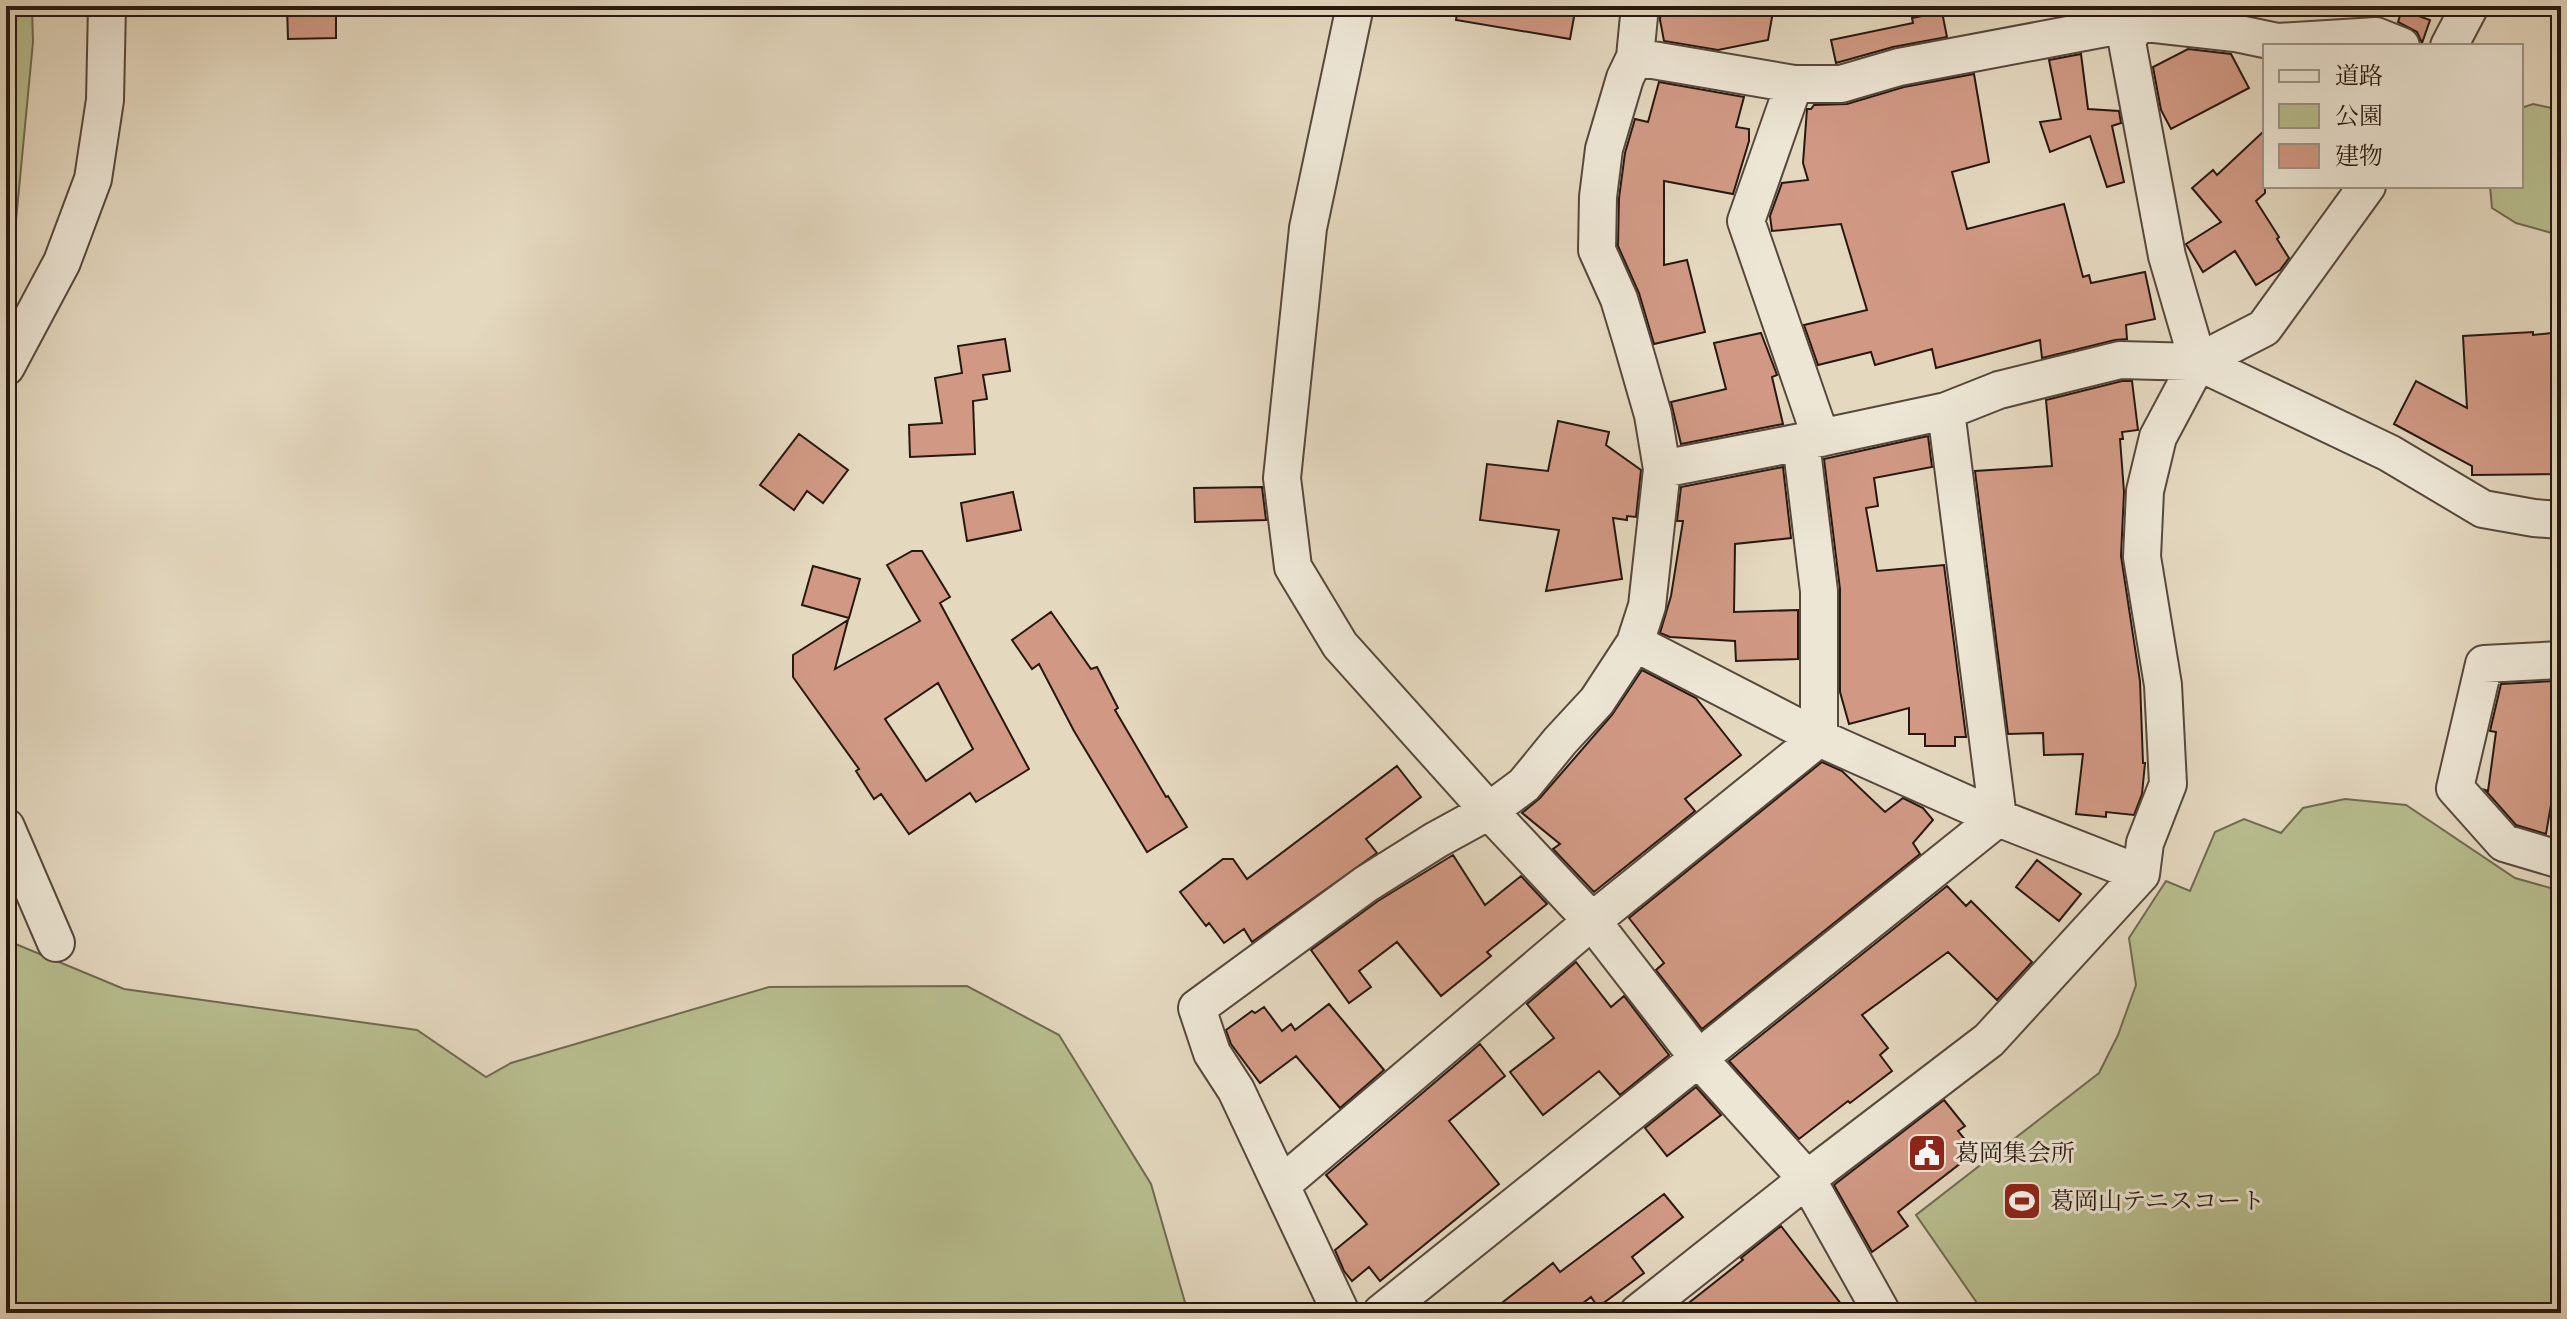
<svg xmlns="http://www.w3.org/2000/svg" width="2567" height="1319" font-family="'Sorts Mill Goudy','Noto Serif JP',serif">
	<rect width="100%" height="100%" fill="#e4d8bf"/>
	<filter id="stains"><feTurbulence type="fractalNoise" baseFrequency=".0025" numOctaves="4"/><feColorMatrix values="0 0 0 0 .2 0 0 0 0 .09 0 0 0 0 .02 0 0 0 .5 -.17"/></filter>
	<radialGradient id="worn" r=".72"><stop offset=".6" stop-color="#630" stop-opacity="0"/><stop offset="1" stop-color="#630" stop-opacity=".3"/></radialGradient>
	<path fill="#b8be8f" stroke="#706b50" stroke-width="2" d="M6,6H32L33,42L13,252L6,267Z
		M2533,104L2561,110V188L2555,192L2561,220L2552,233L2516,223L2492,208L2490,186H2521V108Z
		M2345,799L2406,805L2515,878L2561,891V1313H1984L1916,1215L2099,1073L2118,1035L2136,985L2129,938L2166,881L2190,891L2215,832L2244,819L2281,833L2303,808Z
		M6,940L124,989L417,1030L486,1077L511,1063L769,987L967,986L1059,1035L1151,1184L1188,1313H6Z"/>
	<path fill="#d19984" stroke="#281810" stroke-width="2" fill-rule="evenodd" d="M287,6H336V38L288,39Z
		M1458,6H1576L1570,39L1456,20Z
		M1661,6H1774L1768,40L1718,50L1664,41L1660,20Z
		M2402,10L2430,20L2422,43L2417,32L2398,22Z
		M1942,12L1947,37L1893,47L1836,63L1831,40L1913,23L1912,18Z
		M2188,49L2231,54L2249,88L2171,129L2161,110L2153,67Z
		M2081,54L2088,109L2119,111L2121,123L2112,126L2124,182L2107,187L2090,136L2050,152L2040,122L2061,119L2049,60Z
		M1974,74L1989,162L1952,172L1967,229L2064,204L2083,277L2089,275L2091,283L2145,272L2155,319L2126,325L2127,339L2115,340L2042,358L2040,340L1936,368L1932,349L1875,365L1871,352L1818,365L1804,325L1867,310L1841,224L1772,231L1770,216L1782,183L1808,180L1803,163L1807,109H1811L1814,105L1847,104L1904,87Z
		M1659,82L1744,97L1736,127L1749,129V141L1733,194L1664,181V265L1687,260L1705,332L1654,344L1639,293L1618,246L1619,198L1625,153L1635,119L1648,122Z
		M2265,130V193L2256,201L2279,237L2277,239L2289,258L2280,270L2256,285L2235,251L2203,272L2186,244L2221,222L2192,188L2213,170L2217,175Z
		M2533,332V335L2561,332V474L2472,475V466L2394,424L2416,381L2467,408L2463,336Z
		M1761,333L1777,375L1772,377L1783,424L1681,444L1671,402L1726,389L1714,343Z
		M1005,339L1010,371L983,375L987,399L973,401L975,454L910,457L909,425L942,423L935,378L962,373L958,346Z
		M2122,381H2132L2138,430L2122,432L2123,439H2120L2124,492L2121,556L2140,681L2143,763H2145L2142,794L2134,815L2106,812V817L2076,814L2083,754L2044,755L2043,733L2008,734L1975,471L2052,466L2046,400Z
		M1558,421L1609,432L1606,445L1641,470L1636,517L1627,516V520L1613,518L1622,579L1546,591L1559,530L1480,520L1487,464L1548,471Z
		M799,434L848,470L823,503L807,491L794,510L760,485Z
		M1928,436L1932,467L1874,478L1878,506L1866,508L1877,571L1944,565L1966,737H1955V746H1925V734H1909V708L1849,724L1840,692V589L1824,459Z
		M1783,467L1791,538L1735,544L1734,612L1798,610V659L1736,661L1735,641L1670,637L1660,633L1671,596L1683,521H1677L1681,487Z
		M1262,487L1266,520L1195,522L1194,488Z
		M1013,492L1021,530L967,541L961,503Z
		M912,551H922L950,597L940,603L1029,769L976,802L970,793L909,834L881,794L874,799L856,771L859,769L793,677V655L848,620L835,669L920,621L887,565ZM938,683L973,749L926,781L885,719Z
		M813,566L860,579L849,618L802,605Z
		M1051,612L1091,669L1097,667L1118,708L1115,710L1166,797L1168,796L1187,827L1147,852L1074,731L1039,664L1032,669L1012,640Z
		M1642,670L1696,698L1741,755L1685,799L1695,811L1594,892L1553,849L1560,844L1522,813L1540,798L1612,715Z
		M2556,681V759H2561V794L2553,793L2546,834L2516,825L2485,790L2488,791L2496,732L2490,731L2501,684Z
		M1822,762L1842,771L1885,812L1903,798L1923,808L1933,820L1913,843L1920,854L1702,1029L1656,970L1664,963L1629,918Z
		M1397,766L1421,797L1366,839L1377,853L1252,942L1244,929L1224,943L1209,923L1206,926L1180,892L1223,859H1233L1247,879Z
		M1453,855L1485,905L1521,876L1547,904L1487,952L1491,956L1441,996L1397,942L1359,971L1371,987L1349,1003L1311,950L1378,901Z
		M2037,860L2081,894L2059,921L2016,887Z
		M1947,886L1966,906L1971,901L2032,962L1997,1000L1948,952L1862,1015L1888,1048L1880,1055L1892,1071L1850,1103L1848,1101L1799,1139L1729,1061Z
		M1576,962L1611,1007L1624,996L1669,1055L1620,1095L1599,1071L1543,1115L1510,1072L1554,1038L1527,1004Z
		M1329,1004L1384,1070L1340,1108L1296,1056L1260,1083L1231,1044L1226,1030L1252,1011L1255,1013L1264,1007L1282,1031L1291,1024L1295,1030Z
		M1480,1044L1505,1076L1449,1121L1499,1184L1380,1281L1369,1267L1352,1281L1344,1271L1335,1250L1367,1224L1326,1175Z
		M1696,1087L1721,1115L1667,1156L1645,1128Z
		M1944,1100L1965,1126L1958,1131L1975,1152L1898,1212L1908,1226L1872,1252L1834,1185Z
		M1664,1194L1683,1217L1632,1257L1644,1273L1598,1307L1591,1297L1570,1313H1489L1553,1263L1560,1272Z
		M1781,1226L1848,1313H1676L1743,1260L1741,1258Z"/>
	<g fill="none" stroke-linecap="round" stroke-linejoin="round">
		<g stroke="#57483c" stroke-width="40">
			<path id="minor" d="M1355,6L1308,228L1282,478L1293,567L1340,645L1489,811L1592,921L1699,1059L1807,1179L1882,1313
				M2135,6L2137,22L2127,42L2167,256L2198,362
				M2449,46L2470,6
				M1635,57L1794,84H1841L1899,67L2137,22L2235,33L2278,42L2376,36L2401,46
				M1794,84L1746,221L1821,438
				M6,367L62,262L93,179L105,100L107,6
				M1662,469L1801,442L1946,411L1999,390L2120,360L2198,362L2389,453L2483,509L2534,518L2561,520
				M1635,643L1819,738L1998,818L2141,874
				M2561,660L2484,664L2455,788L2504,843L2561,860
				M6,827L56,943
				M1281,1185L1592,921L1819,738V591L1801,442
				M1341,1313L1236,1090L1212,1053L1197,1008L1366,884L1436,840L1489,811L1524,785L1560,741L1597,701L1635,643L1647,606L1662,469L1653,415L1632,342L1619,299L1597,250L1598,197L1604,149L1625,78L1635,57L1640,6
				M1381,1313L1998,818L1946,411
				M1638,1313L1807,1179L1989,1040L2141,874L2145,843L2168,784L2163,685L2142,557L2145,491L2158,437L2198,362L2264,328L2367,186"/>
		</g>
		<use href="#minor" stroke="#ede6d5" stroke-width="36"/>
	</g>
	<defs>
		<g id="civic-square" transform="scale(2)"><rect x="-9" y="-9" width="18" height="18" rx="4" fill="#8f2418" stroke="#ede6d5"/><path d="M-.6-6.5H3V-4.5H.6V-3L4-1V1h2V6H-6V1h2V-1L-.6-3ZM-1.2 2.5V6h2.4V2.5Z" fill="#fff"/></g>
		<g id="stadium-square" transform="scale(2)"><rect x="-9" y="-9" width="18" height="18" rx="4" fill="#8f2418" stroke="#ede6d5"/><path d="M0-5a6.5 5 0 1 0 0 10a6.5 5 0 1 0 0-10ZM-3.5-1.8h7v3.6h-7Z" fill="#fff"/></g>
	</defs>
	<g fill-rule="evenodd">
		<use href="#civic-square" x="1927" y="1153"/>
		<use href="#stadium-square" x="2022" y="1201"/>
	</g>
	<g text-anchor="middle" stroke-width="6" stroke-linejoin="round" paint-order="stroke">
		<g font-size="24" fill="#281810" stroke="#ede6d5" text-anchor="start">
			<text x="1955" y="1161">葛岡集会所</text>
			<text x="2050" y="1209">葛岡山テニスコート</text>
		</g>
	</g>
	<rect width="2567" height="1319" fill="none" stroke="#e4d8bf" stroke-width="32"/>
	<rect x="8" y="8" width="2551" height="1303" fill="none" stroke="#281810" stroke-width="4"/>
	<rect x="16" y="16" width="2535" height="1287" fill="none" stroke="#281810" stroke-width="2"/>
	<rect x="2263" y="44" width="260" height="144" fill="#ede6d5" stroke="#9e9486" stroke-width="2"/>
	<rect x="2279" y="70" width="40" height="12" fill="#ede6d5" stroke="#9e9486" stroke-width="2"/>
	<text x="2335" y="84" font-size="24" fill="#281810">道路</text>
	<rect x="2279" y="104" width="40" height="24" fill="#b8be8f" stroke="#9e9486" stroke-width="2"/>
	<text x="2335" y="124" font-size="24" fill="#281810">公園</text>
	<rect x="2279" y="144" width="40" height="24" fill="#d19984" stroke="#9e9486" stroke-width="2"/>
	<text x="2335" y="164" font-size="24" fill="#281810">建物</text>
	<rect width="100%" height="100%" filter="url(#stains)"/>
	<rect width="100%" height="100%" fill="url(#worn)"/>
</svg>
